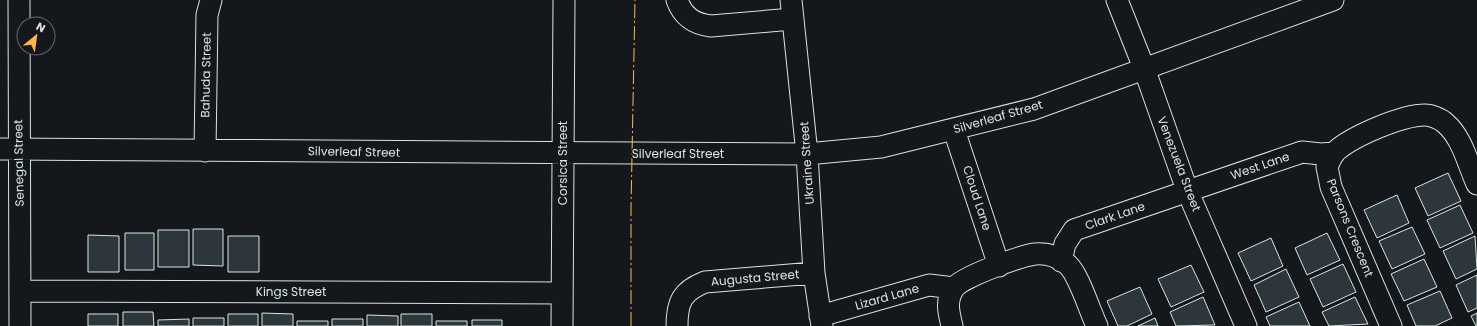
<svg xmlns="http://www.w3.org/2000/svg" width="1477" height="326" font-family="Poppins,sans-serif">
	<rect width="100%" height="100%" fill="#14181c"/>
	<path fill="#2c363c" stroke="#d8e6dc" d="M1448,173L1461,201L1428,216L1415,188Z
		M1397,195L1409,223L1377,238L1364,210Z
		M1460,205L1473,233L1440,248L1427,220Z
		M1412,227L1425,254L1392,269L1379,241Z
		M193,229H223V266L193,265Z
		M158,230H189V267H158Z
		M125,233H154V270H125Z
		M1327,233L1340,260L1307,275L1295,248Z
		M88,235L119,236V272H88Z
		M228,236H259V272H228Z
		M1475,236L1477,269L1456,279L1443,251Z
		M1271,238L1283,266L1251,281L1238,253Z
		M1424,259L1437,287L1404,301L1391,274Z
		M1343,264L1356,292L1323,307L1310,279Z
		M1191,265L1204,292L1171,307L1158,279Z
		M1286,269L1299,297L1266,312L1254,285Z
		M1477,275V308L1468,312L1456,285Z
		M1140,287L1152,314L1127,326H1118L1107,301Z
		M1440,291L1452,318L1435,326H1416L1407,305Z
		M1203,297L1215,325L1176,326L1170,312Z
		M1355,297L1368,324L1329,326L1322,312Z
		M1299,302L1310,326H1270L1266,317Z
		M123,312H153L154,326H123Z
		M262,313L293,314V326H262Z
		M1477,313V326H1476L1471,316Z
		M88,314H118V326H88Z
		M228,314H258V326H228Z
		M401,314H432V326H401Z
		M367,315L398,316V326H367Z
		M193,318H224V326H193Z
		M1155,318L1158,326H1138Z
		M189,319V326H158V320Z
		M332,319H363V326H332Z
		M472,320H502V326H472Z
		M297,321H328V326H297Z
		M436,321H467V326H436Z"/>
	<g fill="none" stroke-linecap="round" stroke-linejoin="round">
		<g stroke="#d8e6dc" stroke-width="23">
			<path id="minor" d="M19,0L20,326
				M677,0C683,17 694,24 711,26L792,19
				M791,0L807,154L814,273L822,326
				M1117,0L1144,68L1187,190L1246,326
				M954,130L999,266
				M0,149L807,154L881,147L1034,109L1333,0
				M205,151L207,15L211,0
				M1061,261L1065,244L1074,230L1302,152L1321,154L1334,153
				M20,291L562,293
				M820,316L929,285L954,288
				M562,326L564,0
				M677,326C677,302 682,291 705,282L814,273
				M952,326C949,313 945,301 954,288C962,277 1020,256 1035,254C1047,253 1059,257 1068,265C1079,275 1090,312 1097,326
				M1391,326L1331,187L1327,167C1329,162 1332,155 1336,151C1353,136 1402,115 1425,115C1431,115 1441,119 1445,123C1462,137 1468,164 1477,184"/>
		</g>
		<use href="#minor" stroke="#14181c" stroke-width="21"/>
		<path stroke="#ffb74d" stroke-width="1" stroke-dasharray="14 3 2 3" stroke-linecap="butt" d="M631,326V208L635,0"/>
	</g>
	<g text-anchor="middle" stroke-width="3" stroke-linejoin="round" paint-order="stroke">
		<g font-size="12" fill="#d8e6dc" stroke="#14181c">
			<text transform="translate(206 75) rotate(-89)" y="4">Bahuda Street</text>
			<text transform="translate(998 117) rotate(-16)" y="4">Silverleaf Street</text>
			<text transform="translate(354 152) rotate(1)" y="4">Silverleaf Street</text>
			<text x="678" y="158">Silverleaf Street</text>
			<text transform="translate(19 163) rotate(-91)" y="4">Senegal Street</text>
			<text transform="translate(563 163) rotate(-90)" y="4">Corsica Street</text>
			<text transform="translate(807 163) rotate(-94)" y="4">Ukraine Street</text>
			<text transform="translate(1179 164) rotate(69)" y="4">Venezuela Street</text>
			<text transform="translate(1260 166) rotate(-19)" y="4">West Lane</text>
			<text transform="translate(977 198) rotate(72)" y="4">Cloud Lane</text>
			<text transform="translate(1115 216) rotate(-19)" y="4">Clark Lane</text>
			<text transform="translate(1350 228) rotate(68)" y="4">Parsons Crescent</text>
			<text transform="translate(755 278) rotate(-5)" y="4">Augusta Street</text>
			<text x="291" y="296">Kings Street</text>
			<text transform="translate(887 297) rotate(-16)" y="4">Lizard Lane</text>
		</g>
	</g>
	<g transform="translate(36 36) rotate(29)"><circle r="19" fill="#14181c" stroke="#626a69"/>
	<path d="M0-3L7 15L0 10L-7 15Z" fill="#ffb74d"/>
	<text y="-6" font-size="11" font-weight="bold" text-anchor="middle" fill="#d8e6dc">N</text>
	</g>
</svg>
